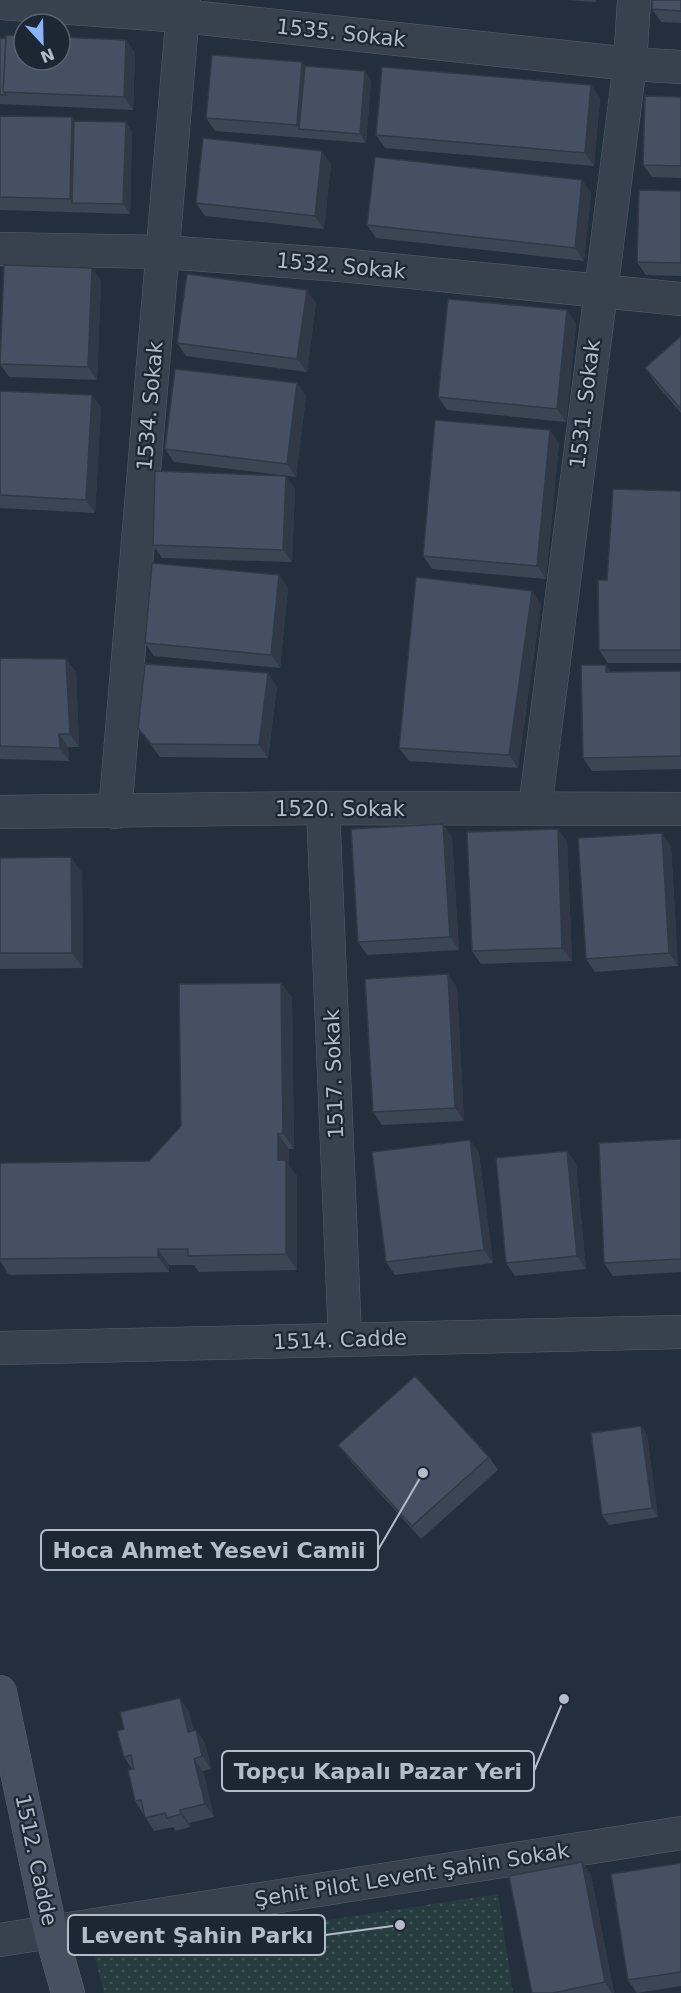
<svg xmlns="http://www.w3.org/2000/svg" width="681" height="1993" font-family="'DejaVu Sans',sans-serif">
	<defs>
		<pattern id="grass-dots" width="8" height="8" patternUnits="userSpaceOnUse" patternTransform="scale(1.5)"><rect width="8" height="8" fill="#263c3f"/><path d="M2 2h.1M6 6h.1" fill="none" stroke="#435659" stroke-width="1.8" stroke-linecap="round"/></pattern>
	</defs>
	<rect width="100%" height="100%" fill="#242f3e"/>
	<path fill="url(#grass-dots)" d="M498,1894L513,1993H104L95,1956Z"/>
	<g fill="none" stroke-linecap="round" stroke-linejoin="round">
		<g stroke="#565f6c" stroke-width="34">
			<path id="street" d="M0,3L182,16L630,64L681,67
				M0,249L164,252L341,265L681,299
				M323,808L345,1339
				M535,808L630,64L634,0
				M0,812L323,808L681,809
				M115,812L184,0
				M0,1348L681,1332
				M0,1940L681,1833"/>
		</g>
		<g stroke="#565f6c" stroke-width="34">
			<path id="secondary" d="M0,1692L51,1933L68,1993"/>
		</g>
		<use href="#street" stroke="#38414e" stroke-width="33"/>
		<use href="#secondary" stroke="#465061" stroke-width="33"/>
	</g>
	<path fill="#3b4654" d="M565,0H596V2Z
		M681,0V23L661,22L652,9Z
		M0,38L126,40L135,53L133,110L0,104Z
		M302,62L305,66L371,80L366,143L215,131L206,118Z
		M591,85L600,98L594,166L385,148L376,135Z
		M681,97V178L652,177L643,165Z
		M0,116L72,117L74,121L126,122L132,132L130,214L0,210Z
		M331,164L324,229L205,216L196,203Z
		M582,180L591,193L584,261L376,238L367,225Z
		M681,191V276L646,275L637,262Z
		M92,268L101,281L97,380L9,377L0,364Z
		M316,303L307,372L186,356L177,343Z
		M567,310L576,323L566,422L447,410L438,397Z
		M681,336V413L656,384L645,368Z
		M0,391L92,395L101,408L95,513L0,508Z
		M306,396L296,477L174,462L165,449Z
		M559,443L546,579L432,569L423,556Z
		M286,476L295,489L292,562L162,558L153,545Z
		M681,491V663H608L599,650Z
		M288,588L280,668L154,656L145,643Z
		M541,604L518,768L409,761L399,748Z
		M0,658L66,659L76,672L79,747H68L69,761L0,759Z
		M681,671V769L592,771L583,758L612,672Z
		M277,686L268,758L160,757L138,728Z
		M558,829L567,842L572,961L481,964L472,951Z
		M452,837L459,950L367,955L358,942Z
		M671,846L678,966L595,972L586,959Z
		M0,858L82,873L83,968L0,969Z
		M281,983L292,998L294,1149H289V1166L297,1176V1270L199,1272L194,1265H169V1272L9,1275L0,1261V1163L149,1161L181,1126Z
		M457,987L464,1121L382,1125L373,1112Z
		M681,1139V1272L613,1276L604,1263Z
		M470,1140L479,1153L493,1263L395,1275L386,1262Z
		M567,1151L576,1164L586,1269L515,1276L506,1263Z
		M641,1426L647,1435L658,1517L609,1525L602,1515Z
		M338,1445L489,1457L498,1470L421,1539L348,1458Z
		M189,1711L193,1731L196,1730L205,1743L211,1769L203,1771L214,1817L189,1823L190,1827L176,1831L173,1827L154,1831L135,1801L132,1769L124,1757Z
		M582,1862L591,1875L614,1993H532Z
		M681,1863V1986L637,1993L628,1980Z"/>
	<path fill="#303945" d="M126,40L135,53L133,110L124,97Z
		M302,62L311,75L299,129L297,125Z
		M365,71L371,80L366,143L360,134Z
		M591,85L600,98L594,166L585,153Z
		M72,117L81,130L72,203L70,199Z
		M126,122L132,132L130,214L123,204Z
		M322,151L331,164L324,229L315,216Z
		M582,180L591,193L584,261L575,248Z
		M92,268L101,281L97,380L88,367Z
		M307,290L316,303L307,372L297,359Z
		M567,310L576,323L566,422L557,409Z
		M297,383L306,396L296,477L287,464Z
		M92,395L101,408L95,513L86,500Z
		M550,430L559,443L546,579L537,566Z
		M286,476L295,489L292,562L283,550Z
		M279,575L288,588L280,668L271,655Z
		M532,591L541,604L518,768L509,755Z
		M66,659L76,672L79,747L70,734Z
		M606,665L615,678L606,672Z
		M268,673L277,686L268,758L259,745Z
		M59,734L68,747L69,761L60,748Z
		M443,824L452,837L459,950L450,937Z
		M558,829L567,842L572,961L562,948Z
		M662,833L671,846L678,966L669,953Z
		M71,857L82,873L83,968L72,953Z
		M448,974L457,987L464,1121L455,1108Z
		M281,983L292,998L294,1149L283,1133Z
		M278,1134L289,1149V1166L297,1176V1270L286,1254L278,1160Z
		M470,1140L479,1153L493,1263L484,1250Z
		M567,1151L576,1164L586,1269L577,1256Z
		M158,1249L169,1265V1272L158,1257Z
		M641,1426L647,1435L658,1517L652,1508Z
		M180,1698L189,1711L197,1745L188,1732Z
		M196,1730L205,1743L211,1769L202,1756Z
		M194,1759L203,1771L214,1817L205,1804Z
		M180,1810L189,1823L190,1827L181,1814Z
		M582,1862L591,1875L614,1993H612L605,1982Z"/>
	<path fill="#455162" stroke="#303945" stroke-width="1.5" d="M652,0H681V11L652,9Z
		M6,35L24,36V60H60V37L126,40L124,97L3,92Z
		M0,38H6L3,92L6,95H0Z
		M212,55L302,62L297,125L206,118Z
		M305,66L365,71L360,134L299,129Z
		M382,67L591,85L585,153L376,135Z
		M645,96L681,97V166L643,165Z
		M0,116L72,117L70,199L0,197Z
		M74,121L126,122L123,204L72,203Z
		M203,138L322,151L315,216L196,203Z
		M375,157L582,180L575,248L367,225Z
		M639,190L681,191V263L637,262Z
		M4,265L92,268L88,367L0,364Z
		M187,274L307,290L297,359L177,343Z
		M448,299L567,310L557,409L438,397Z
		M681,336V409L645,368Z
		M175,369L297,383L287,464L165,449Z
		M0,391L92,395L86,500L0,495Z
		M435,420L550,430L537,566L423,556Z
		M155,471L286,476L283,550L153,545Z
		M613,489L681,491V650H599L598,580H607Z
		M152,563L279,575L271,655L145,643Z
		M416,577L532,591L509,755L399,748Z
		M0,658L66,659L70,734H59L60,748L0,746Z
		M145,664L268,673L259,745L151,744L138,728Z
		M581,665H606V672L681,671V756L583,758Z
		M443,824L450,937L358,942L351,829Z
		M558,829L562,948L472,951L467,832Z
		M662,833L669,953L586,959L578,838Z
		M71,857L72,953H0V858Z
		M448,974L455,1108L373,1112L365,979Z
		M281,983L283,1133L278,1134V1160H286V1254L188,1256V1249H158V1257L0,1259V1163L149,1161L181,1126L179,984Z
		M681,1139V1259L604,1263L599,1143Z
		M470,1140L484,1250L386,1262L372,1152Z
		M567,1151L577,1256L506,1263L496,1158Z
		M415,1376L489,1457L412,1526L338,1445Z
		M641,1426L652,1508L602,1515L591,1433Z
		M180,1698L188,1732L196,1730L202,1756L194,1759L205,1804L180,1810L181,1814L167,1818L165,1813L145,1818L141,1800L135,1801L128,1770L134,1769L131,1755L124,1757L117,1731L124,1729L120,1712Z
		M582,1862L605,1982L553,1993H532L509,1876Z
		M681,1863V1972L628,1980L611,1874Z"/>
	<g text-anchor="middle" stroke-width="4.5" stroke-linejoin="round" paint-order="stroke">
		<g font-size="21" fill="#b4bcc9" stroke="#1d2633">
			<text transform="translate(341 33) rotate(6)" y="7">1535. Sokak</text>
			<text transform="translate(341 266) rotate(5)" y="7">1532. Sokak</text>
			<text transform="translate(585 404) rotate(-83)" y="7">1531. Sokak</text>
			<text transform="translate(150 406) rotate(-85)" y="7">1534. Sokak</text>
			<text x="340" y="816">1520. Sokak</text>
			<text transform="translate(334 1074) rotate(-92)" y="7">1517. Sokak</text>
			<text transform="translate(340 1340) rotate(-2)" y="7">1514. Cadde</text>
			<text transform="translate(36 1860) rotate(78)" y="7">1512. Cadde</text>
			<text transform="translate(412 1875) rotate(-9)" y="7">Şehit Pilot Levent Şahin Sokak</text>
		</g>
	</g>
	<path fill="none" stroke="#b4bcc9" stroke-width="2" d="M423 1473L378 1550M564 1699L534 1771M400 1925L325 1935"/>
	<g fill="#b4bcc9" stroke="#1d2633" stroke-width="2">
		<circle cx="423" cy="1473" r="6"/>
		<circle cx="564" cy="1699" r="6"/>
		<circle cx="400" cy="1925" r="6"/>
	</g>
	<g fill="#1d2633" stroke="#b4bcc9" stroke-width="2">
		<rect x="41" y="1530" width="337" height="40" rx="6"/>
		<rect x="222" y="1751" width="312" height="40" rx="6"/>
		<rect x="68" y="1915" width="257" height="40" rx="6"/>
	</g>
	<g font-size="22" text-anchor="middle" font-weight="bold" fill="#b4bcc9">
		<text x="209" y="1558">Hoca Ahmet Yesevi Camii</text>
		<text x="378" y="1779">Topçu Kapalı Pazar Yeri</text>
		<text x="197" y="1943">Levent Şahin Parkı</text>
	</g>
	<g transform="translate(42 42) rotate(158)"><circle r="28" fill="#1d2633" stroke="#59626f" stroke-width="1.5"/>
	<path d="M0-4.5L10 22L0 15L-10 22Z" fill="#8ab4f8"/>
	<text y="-9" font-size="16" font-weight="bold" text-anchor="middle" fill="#b4bcc9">N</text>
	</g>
</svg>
